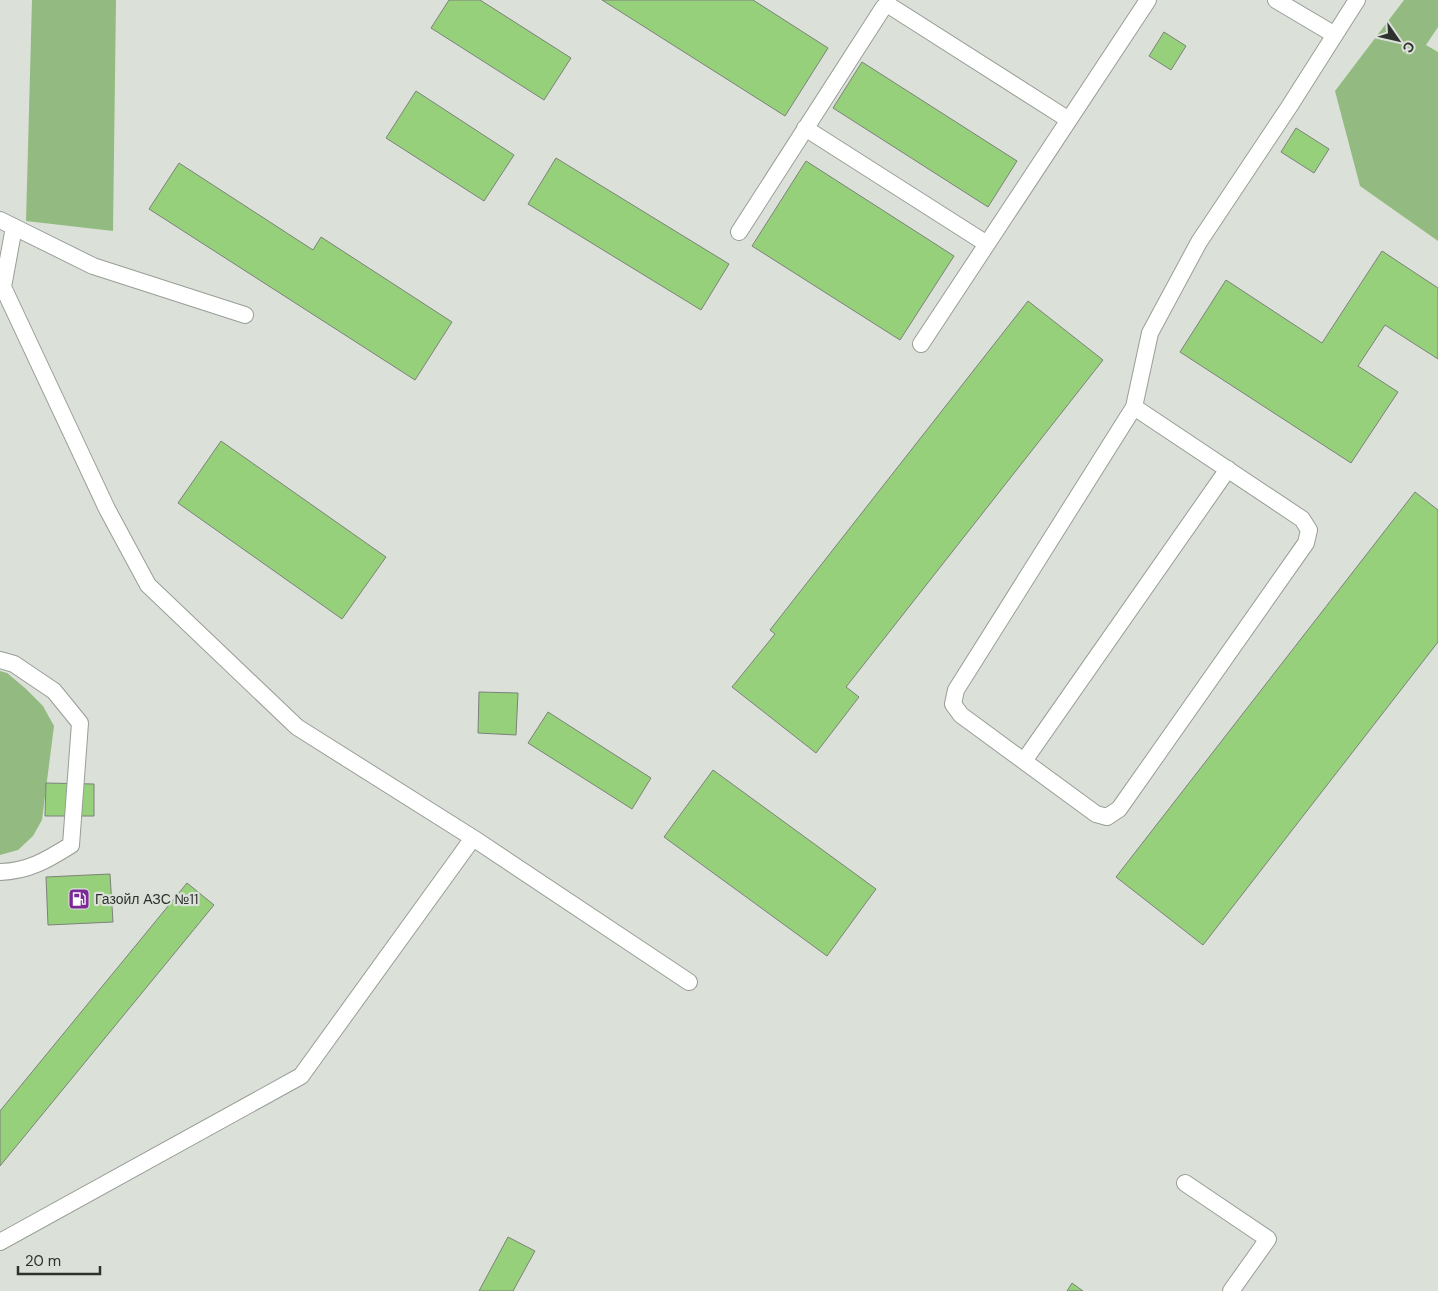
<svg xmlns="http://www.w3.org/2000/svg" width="1438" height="1291" font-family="'DM Sans',sans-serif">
	<rect width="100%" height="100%" fill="#dbe1d8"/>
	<path fill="#93bb81" d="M32,0H116L113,231L26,221Z
		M1404,0H1438V27L1426,45L1438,52V241L1360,186L1335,91Z
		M0,671L7,673L25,688L43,706L54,726L42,820L33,836L18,850L0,855Z"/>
	<path fill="#96d07a" stroke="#7c827a" d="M449,0H480L571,58L544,100L431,28Z
		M602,0H753L828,48L785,116Z
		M1164,32L1186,46L1171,70L1149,56Z
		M862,62L1017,161L988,207L833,108Z
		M416,91L514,155L484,201L386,138Z
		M1296,128L1329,149L1314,173L1281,152Z
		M556,158L729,264L701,310L528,204Z
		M806,161L954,256L900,340L752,246Z
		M179,163L313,250L321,237L452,322L415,380L149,209Z
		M1382,251L1438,288V359L1385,325L1358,366L1398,392L1351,463L1180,352L1226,280L1322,343Z
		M1028,301L1103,360L846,687L859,697L816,753L732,687L775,634L770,630Z
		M221,441L386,557L342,619L178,503Z
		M1415,492L1438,510V642L1203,945L1116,877Z
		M479,692L518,693L516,735L478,733Z
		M548,712L651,778L632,809L528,743Z
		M713,770L876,889L827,956L664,837Z
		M46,783L94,784V816H45Z
		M110,874L113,922L48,925L46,877Z
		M187,883L214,905L0,1166V1111Z
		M508,1237L535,1251L513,1291H479Z
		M1072,1283L1083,1291H1067Z"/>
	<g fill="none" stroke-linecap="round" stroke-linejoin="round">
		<g stroke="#989e96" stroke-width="18">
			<path id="lane" d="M1276,0L1335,35
				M805,128L987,244
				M0,220L93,266L245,315
				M14,227L3,287L107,509L148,585L297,727L473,838L689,982
				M739,232L883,8L886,5L890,6L1069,120
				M921,344L1148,0
				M1134,407L1302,519L1309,530L1306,543L1119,809L1107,817L1096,814L961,715L953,704L956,690L1134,407L1150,333L1199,242L1289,107L1357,0
				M0,660L14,664L54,691L80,723L71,845C47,860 29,871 0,872
				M1024,761L1228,469
				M1185,1183L1268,1239L1231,1291
				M0,1242L301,1076L473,838"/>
		</g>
		<use href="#lane" stroke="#fff" stroke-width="16"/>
	</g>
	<defs>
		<g id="fuel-square" transform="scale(1.125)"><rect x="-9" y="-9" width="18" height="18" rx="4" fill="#7c2998" stroke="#dbe1d8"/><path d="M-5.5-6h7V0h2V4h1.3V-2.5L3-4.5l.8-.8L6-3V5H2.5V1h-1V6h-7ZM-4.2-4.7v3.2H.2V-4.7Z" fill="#fff"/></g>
	</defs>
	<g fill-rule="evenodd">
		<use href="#fuel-square" x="79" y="899"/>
	</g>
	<g text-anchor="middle" stroke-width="4.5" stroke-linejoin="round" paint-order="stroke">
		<g font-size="14" fill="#2f312e" stroke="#dbe1d8" text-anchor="start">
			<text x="95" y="904">Газойл АЗС №11</text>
		</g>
	</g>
	<g transform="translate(1398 40) rotate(124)" stroke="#dbe1d8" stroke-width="4" paint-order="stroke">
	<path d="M0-4L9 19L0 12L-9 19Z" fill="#2f312e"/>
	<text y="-8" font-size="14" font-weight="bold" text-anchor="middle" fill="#2f312e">С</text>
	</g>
	<path d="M18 1266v8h82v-8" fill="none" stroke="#2f312e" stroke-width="2.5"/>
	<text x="25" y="1266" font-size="15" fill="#2f312e" stroke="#dbe1d8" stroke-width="4" paint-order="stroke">20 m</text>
</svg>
